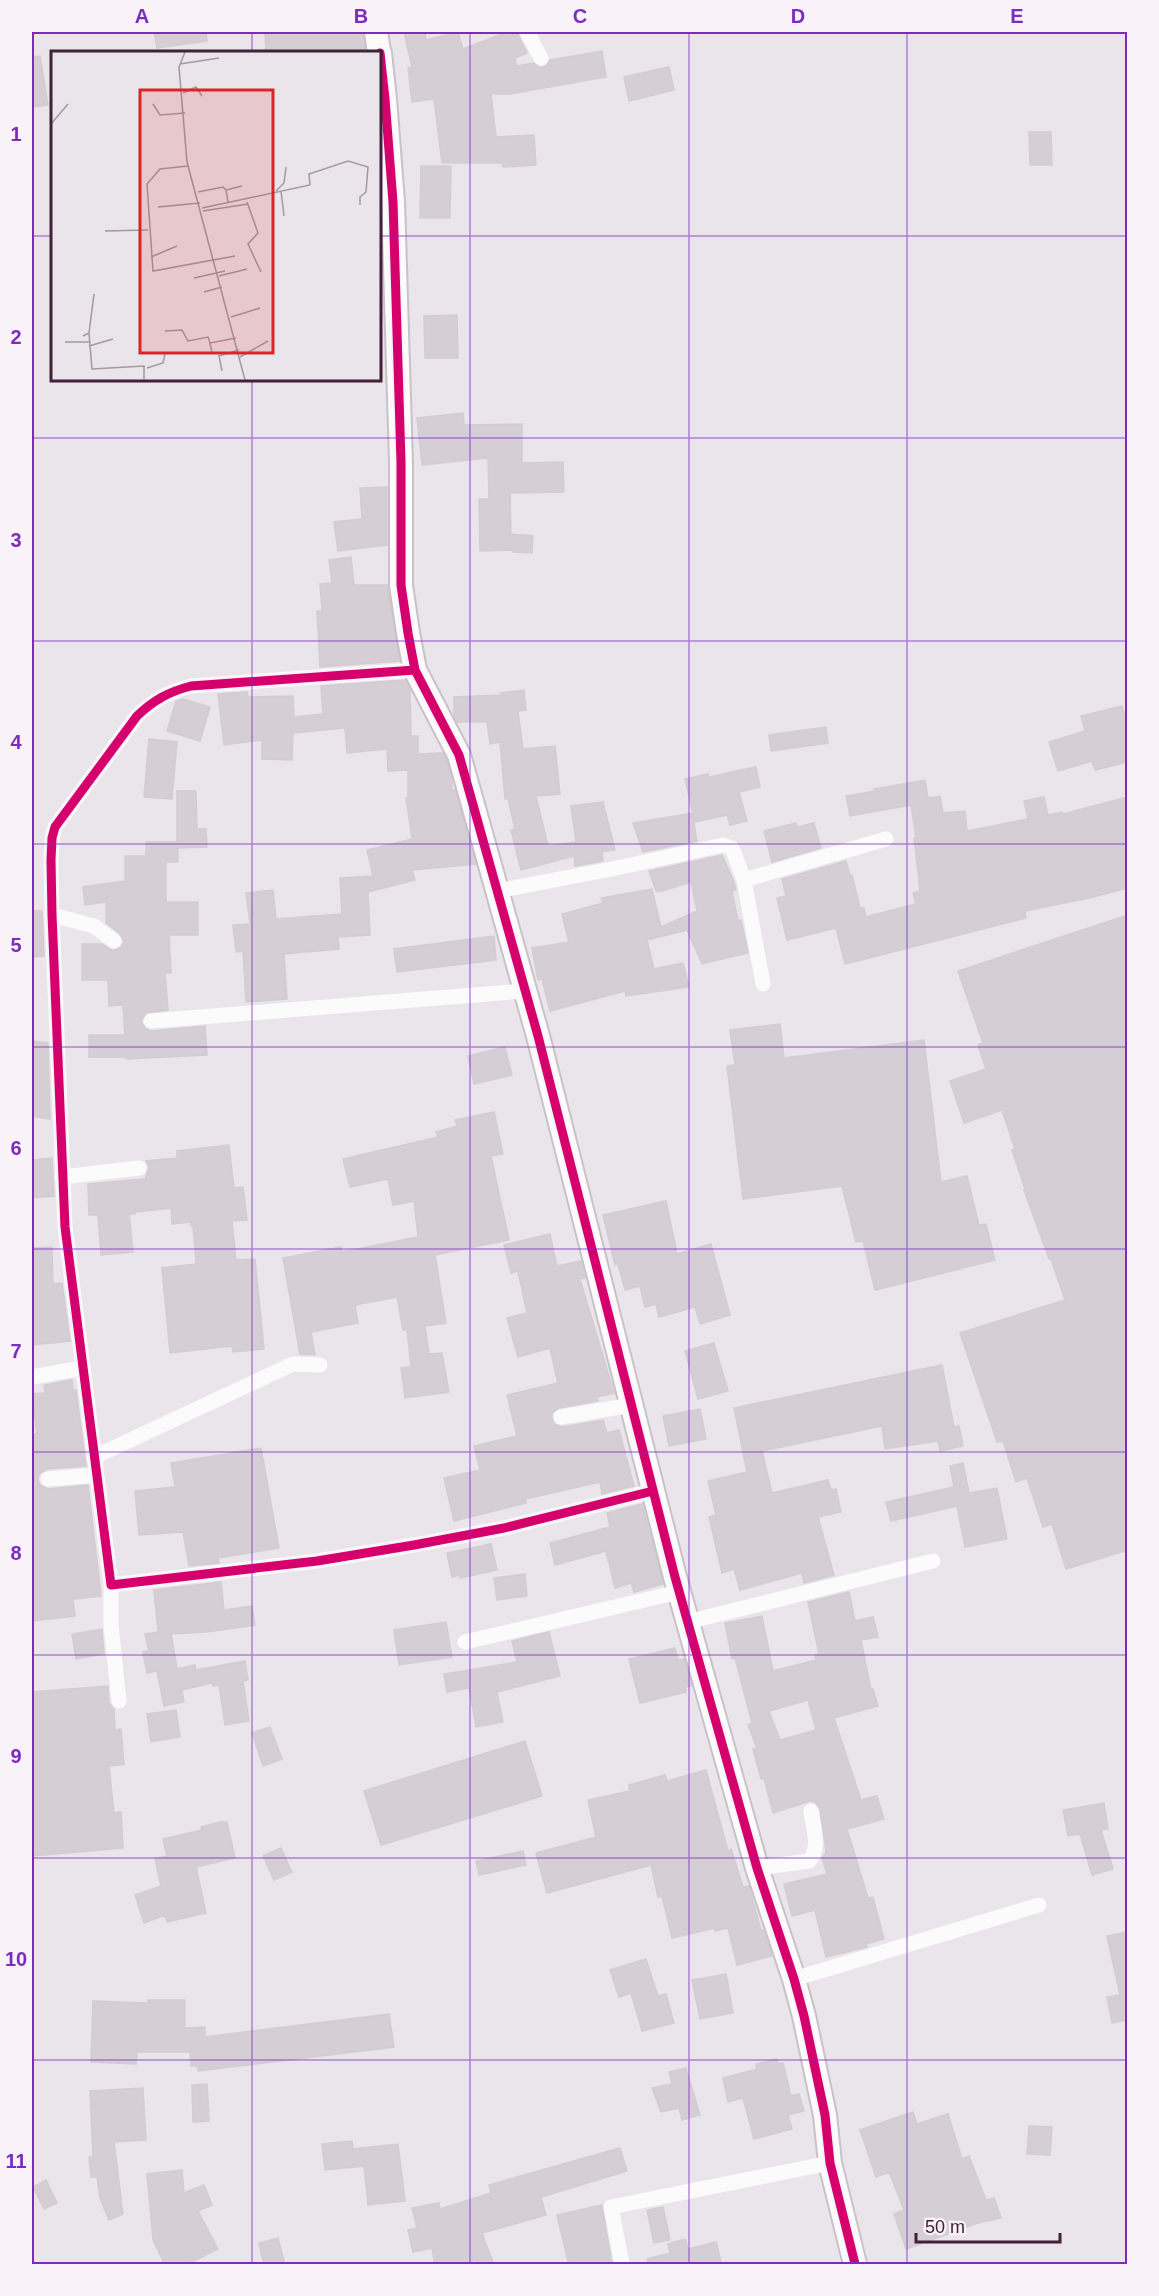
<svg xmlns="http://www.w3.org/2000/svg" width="1159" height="2296" font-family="Helvetica,sans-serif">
	<rect width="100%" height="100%" fill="#eae5ea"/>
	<path fill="#d5ced5" stroke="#d3cdd3" stroke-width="1.5" fill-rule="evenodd" d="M154,32H206L207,41L157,48Z
		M265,32H363L365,52H266Z
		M404,32H425L426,40L458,32L463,49L507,32H517L527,53L515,58L517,66L533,63L541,68L546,66L550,60L602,51L606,77L510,94H491L496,137L534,135L536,165L503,167L502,163H442L434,99L412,102L408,68L412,67Z
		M40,56L48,105L32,107V57Z
		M669,67L674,90L629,101L624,77Z
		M1029,132H1051L1052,165H1030Z
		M421,166H451L450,218H420Z
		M457,315L458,358H425L424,316Z
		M463,413L464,425L522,424V463L563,462L564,492L510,493L511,534L533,536L532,553L513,552V550L480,551L479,499H489L488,458L422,465L417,418Z
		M387,487V545L338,551L334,522L362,519L360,488Z
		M351,557L354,585H387L400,661L320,667L317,611H322L320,584L332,583L329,560Z
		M405,680L410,691L411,736H418V754L443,753L446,760L452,779V791L455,790L476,864L412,870L415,880L368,892L370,935L338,937L339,949L284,954L287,999L246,1002L243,951L236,952L233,925L250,924L246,893L273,890L276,919L342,914L340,878L373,876L367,850L412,839L406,798L408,797V770L388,771L387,749L347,753L345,728L293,733L292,760L262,759V740L224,745L218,694L247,692L248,697L293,696L294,717L323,714L321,686Z
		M524,690L526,710L518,711L523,749L555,746L560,794L536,796L548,846L576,842L571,806L603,802L615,850L602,852L603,861L575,866L574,856L521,870L511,830L515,829L508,799H505L500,742L490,744L487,722H457L454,716V697L501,695L500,693Z
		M183,699L210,707L200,741L167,731L176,701Z
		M1122,706L1128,729V762L1095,770L1092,761L1058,771L1049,742L1085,731L1081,716Z
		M826,727L828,743L771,751L769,735Z
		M149,739L177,742L172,799L144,797Z
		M756,767L760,787L739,792L747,821L730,825L727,815L695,822L685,779L708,774L709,777Z
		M925,780L928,798L940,796L943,813L965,811L967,831L1028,819L1024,801L1044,797L1048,815L1062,812L1063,814L1128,797V888L1089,898L1025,911L1026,918L845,964L836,928L787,940L777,898L786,896L782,879L846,861L850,876L852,875L860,908H864L866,917L916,904L913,893L920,891L914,838H916L911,805L850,816L846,796L875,791L874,789Z
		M177,791H196L197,829H206L207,847L178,848V862H166V902H198V935H169L171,973H165L168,1010L146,1013L141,1022L146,1029L151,1031L205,1026L207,1055L126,1059V1057H89V1035H125L123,1005L109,1006L108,980H82V944H102L113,951L121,947L124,942L120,934L106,923V902L85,905L83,887L125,881V856H146V842H177Z
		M692,813L697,841L643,852L633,823Z
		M796,823L797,827L814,823L821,848L772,862L764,831Z
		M722,855L734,882L736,890L732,891L738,921L741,920L748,953L702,964L687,930L647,940L654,969L683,963L689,987L626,996L625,991L550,1011L542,979L538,980L532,948L569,942L562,914L603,903L601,898L652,889L661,927L697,911L691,882L662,891H656L649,871Z
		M32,911H42L44,956L32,957Z
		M1128,915V1550L1066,1569L1052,1524L1043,1527L1027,1478L1016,1482L1003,1441L997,1442L960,1333L1065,1300L1051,1259H1049L1024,1190L1025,1189L1012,1150L1015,1149L1002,1110L964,1123L950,1081L986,1069L978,1045L983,1043L958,971Z
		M494,936L496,960L397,972L394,949Z
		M780,1024L784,1058L924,1040L941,1182L967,1176L979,1225L986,1224L995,1260L875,1290L863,1241L856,1242L842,1186L743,1199L727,1066L735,1065L730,1030Z
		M32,1041L48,1043L50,1119L32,1116Z
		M505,1047L512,1075L474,1084L468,1056Z
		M494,1112L503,1154L491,1156L509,1240L435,1255L446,1323L425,1326L429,1354L442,1353L449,1392L405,1398L401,1368L411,1367L407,1330H403L397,1297L355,1305L358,1323L311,1332L315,1355L300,1354L283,1258L341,1247L342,1252L418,1237L414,1201L393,1205L388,1179L350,1187L343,1159L438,1137L436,1132L457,1126L455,1120Z
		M229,1145L234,1188L243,1187L247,1220L232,1221L236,1260L255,1259L264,1349L233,1352L232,1346L170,1353L162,1268L196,1264L193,1226H191V1222L172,1224L171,1208L135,1212V1214H129L133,1252L101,1255L98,1215H89L88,1184L145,1179L149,1167L146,1161L177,1158V1151Z
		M52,1158L54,1196L32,1198V1160Z
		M666,1201L677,1254L711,1244L730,1315L700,1324L695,1307L659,1317L656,1304L645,1307L640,1286L625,1290L618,1264L615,1265L603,1215Z
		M550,1234L557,1266L581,1261L585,1278L580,1279L614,1393L597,1397L598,1401L559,1408L552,1413V1419L554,1424L562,1427L603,1420L607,1433L619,1430L634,1486L602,1494L600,1482L525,1499L526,1503L454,1521L444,1478L480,1470L474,1446L517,1436L507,1395L558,1383L550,1348L518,1357L507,1318L527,1313L518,1271L511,1273L504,1245Z
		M52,1247L53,1284L62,1283L70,1341L32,1345V1248Z
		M714,1343L728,1391L698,1399L685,1351Z
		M942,1365L954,1427L959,1426L963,1446L940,1451L938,1441L885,1449L882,1426L762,1451L772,1493L828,1480L831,1490L836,1489L841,1512L818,1517L834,1575L804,1583L802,1573L740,1590L734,1569L722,1573L709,1517L716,1515L708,1481L747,1472L734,1408Z
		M72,1380L73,1390H76L86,1466L47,1469L39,1474L38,1480L40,1485L48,1489L88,1485L101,1596L73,1599L75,1616L32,1621V1434H37L32,1394L45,1393L44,1385Z
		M700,1409L706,1439L669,1446L663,1416Z
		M261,1448L279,1548L218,1558L219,1563L189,1566L183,1532L139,1535L135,1491L175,1487L171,1463Z
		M963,1463L969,1493L997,1488L1007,1539L965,1547L957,1506L891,1521L886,1502L954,1487L950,1466Z
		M642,1504L663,1584L634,1592L631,1583L615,1588L606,1551L555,1565L550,1543L610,1527L607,1513Z
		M491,1544L497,1570L460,1578V1575L452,1577L447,1553Z
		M525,1574L527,1596L497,1600L494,1578Z
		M221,1582L224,1610L252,1606L255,1625L206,1632L171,1634L177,1669L195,1665L196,1670L245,1661L248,1680L243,1681L249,1721L225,1725L219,1685L213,1686L212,1683L182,1690L184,1702L164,1706L157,1671L147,1673L143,1652L149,1651L145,1634L158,1632L154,1590Z
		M849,1592L855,1621L873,1617L878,1637L861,1640L871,1690L873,1689L878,1706L834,1718L861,1800L877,1796L884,1819L847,1829L868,1898L873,1897L884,1939L866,1944L867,1947L826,1957L815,1910L792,1916L784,1884L827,1874L822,1858L826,1852L820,1809L815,1802L810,1801L773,1813L764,1778L761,1779L753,1749L757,1748L748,1725L752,1723L735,1658L732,1659L725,1623L762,1616L773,1671L816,1660L815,1655L819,1654L808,1602ZM808,1700L816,1730L780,1740L769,1711Z
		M446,1622L452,1657L399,1665L394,1630Z
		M102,1629L104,1654L76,1659L72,1634Z
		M549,1632L560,1676L497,1692L503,1722L476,1727L469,1688L447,1692L444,1674L517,1662L512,1641Z
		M675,1648L678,1660L684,1659L692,1686L685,1687L686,1692L640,1703L629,1659Z
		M108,1686L109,1703L114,1709L115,1730L121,1729L124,1764L109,1766L114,1813L121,1812L123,1848L32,1856V1692Z
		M176,1710L180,1737L151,1742L147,1714Z
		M270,1727L282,1759L263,1766L252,1733Z
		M525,1741L542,1796L381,1845L364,1791Z
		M706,1770L728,1851L731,1849L743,1887L749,1886L761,1930H763L772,1956L737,1965L728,1928L715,1931V1928L672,1938L662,1896L658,1897L651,1865L547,1893L536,1853L596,1837L588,1800L630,1791L629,1785L665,1775L667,1781Z
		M1104,1803L1108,1829L1101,1830L1113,1869L1092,1875L1080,1834L1068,1836L1063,1810Z
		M220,1822H227L235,1858L196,1867L206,1913L167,1922L165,1915L144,1923L135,1895L161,1886L155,1859L167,1856L163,1839L202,1830L201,1827Z
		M281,1848L292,1872L274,1880L263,1856Z
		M523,1851L526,1865L479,1875L476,1861Z
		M1128,1932V2020L1112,2023L1107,1997L1120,1995L1107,1936Z
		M646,1959L658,1996L666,1994L674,2023L642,2031L631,1993L619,1997L610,1970Z
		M726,1974L733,2013L700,2019L692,1980Z
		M148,2000H185V2028L205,2027V2037L389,2014L394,2047L198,2071V2066H191L190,2052H137L136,2064L91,2062L93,2001L148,2003Z
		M777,2059L778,2064L783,2063L791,2096L799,2094L804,2111L788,2115L792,2129L754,2139L743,2098L728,2102L723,2078L757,2069L756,2064Z
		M686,2068L700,2115L682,2120L679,2108L661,2112L652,2088L672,2084L669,2072Z
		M207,2084L209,2121L193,2122L192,2085Z
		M143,2088L146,2140L114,2142L123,2214L109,2220L100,2198L97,2177H91L89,2157H93L90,2091Z
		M913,2112L917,2124L948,2114L962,2159L969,2156L986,2200L994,2198L1001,2218L978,2223L906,2249L894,2214L904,2210L889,2172L876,2177L860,2130Z
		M1029,2126L1052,2127L1050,2155L1027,2154Z
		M352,2141L353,2149L398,2144L405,2201L368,2205L364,2166L325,2170L322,2144Z
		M620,2148L627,2171L541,2197L546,2215L482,2233L494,2265H477L476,2260L455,2265H435L432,2248L413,2252L408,2230L417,2228L412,2208L439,2203L440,2209L491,2193L489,2185Z
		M182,2170L184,2193L204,2185L212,2205L198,2211L218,2249L186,2265H165L153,2240L147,2174Z
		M46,2180L57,2203L44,2209L33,2187Z
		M602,2205L612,2265H569L557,2215Z
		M663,2207L670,2240L654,2243L647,2210Z
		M278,2238L285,2265H264L259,2243Z
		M685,2239L688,2249L716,2242L722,2265H648L647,2259L670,2253L668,2244Z"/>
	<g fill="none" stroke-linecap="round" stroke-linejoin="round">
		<g stroke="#cac1c9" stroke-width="26">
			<path id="secondary" d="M376,32L379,52
				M380,53L385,99L393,202L401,462V585L408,633L415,670L459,755L538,1036L675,1577L757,1868L794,1979L804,2016L825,2115L830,2163L855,2264"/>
		</g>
		<path stroke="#fcfbfc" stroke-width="15" d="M527,32L541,58
			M415,670L191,686C168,692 154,700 137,716L55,827L52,838L51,860L52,915L65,1227L111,1585L317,1561L414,1545L504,1528L653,1491
			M497,891L612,869L723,845L732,848L744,880
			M52,915L94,926L114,941
			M763,984L744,880L886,839
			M151,1021L524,991
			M62,1177L139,1168
			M32,1377L82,1368
			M561,1417L632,1405
			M94,1457L293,1364L320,1365
			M48,1479L96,1475
			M111,1585V1625L119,1701
			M687,1622L933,1561
			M465,1642L679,1592
			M757,1868L809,1861C821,1848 813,1827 811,1811
			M794,1979L1039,1905
			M622,2264L611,2207L830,2163"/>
		<use href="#secondary" stroke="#fcfbfc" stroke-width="22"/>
		<g stroke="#f9f3f9" stroke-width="13">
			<path id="cycleway" d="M380,53L385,99L393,202L401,462V585L408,633L415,670L459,755L538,1036L675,1577L757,1868L794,1979L804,2016L825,2115L830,2163L855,2264
				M415,670L191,686C168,692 154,700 137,716L55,827L52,838L51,860L52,915L65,1227L111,1585L317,1561L414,1545L504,1528L653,1491"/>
		</g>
		<use href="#cycleway" stroke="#d6006c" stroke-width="9"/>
	</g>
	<path fill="none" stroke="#7b2cbf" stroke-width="1.5" stroke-opacity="0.55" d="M252,32V52M470,32V2264M689,32V2264M907,32V2264M32,236H52M380,236H1128M252,380V2264M32,438H1128M32,641H1128M32,844H1128M32,1047H1128M32,1249H1128M32,1452H1128M32,1655H1128M32,1858H1128M32,2060H1128"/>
	<g transform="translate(51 51)">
		<rect width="330" height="330" fill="#eae5ea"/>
		<path fill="none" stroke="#a697a3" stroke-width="1.5" d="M134,1L128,16L136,111L194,329M129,13L168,7M132,42L145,36L151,45M102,53L109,64L134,62M0,73L17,53M137,115L109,118L96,133L102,220L184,205M225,140L233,132L235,116M230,140L233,165M147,141L172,136L175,139M177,151L175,139L191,135M196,151L207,182L197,193L210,221M107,156L149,152M151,157L259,134L258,123L297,110L317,116L315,141L309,146V154M152,160L197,153M54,180L97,179M100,206L126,195M168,225L196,218M143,227L174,220M153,241L171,236M180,266L209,257M114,280L131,279L137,290L157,286L159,292M38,282L43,243M32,285L38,282L41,318L93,315V329M14,291H38M38,295L62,288M161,302L159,292L185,287M189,306L217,290M96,317L112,312L114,303M171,320L168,305L188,299"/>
		<path fill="#d62828" fill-opacity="0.15" stroke="#d62828" stroke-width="3" d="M89,39H222V302H89Z"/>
		<rect width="330" height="330" fill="none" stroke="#402139" stroke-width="3"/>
	</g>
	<rect width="1159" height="2296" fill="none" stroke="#f9f3f9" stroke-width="66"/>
	<path d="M916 2233v9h144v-9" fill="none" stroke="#402139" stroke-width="3"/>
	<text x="925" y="2233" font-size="18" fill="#402139" stroke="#f9f3f9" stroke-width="4.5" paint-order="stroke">50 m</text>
	<rect x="33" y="33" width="1093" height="2230" fill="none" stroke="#7b2cbf" stroke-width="2"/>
	<g font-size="20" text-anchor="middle" font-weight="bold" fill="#7b2cbf">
		<text x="142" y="23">A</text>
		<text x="361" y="23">B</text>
		<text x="580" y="23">C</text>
		<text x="798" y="23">D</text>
		<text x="1017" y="23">E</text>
		<text x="16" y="141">1</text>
		<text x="16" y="344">2</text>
		<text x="16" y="547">3</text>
		<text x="16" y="749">4</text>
		<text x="16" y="952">5</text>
		<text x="16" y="1155">6</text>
		<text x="16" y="1358">7</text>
		<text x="16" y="1560">8</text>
		<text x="16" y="1763">9</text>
		<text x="16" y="1966">10</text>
		<text x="16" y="2168">11</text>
	</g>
</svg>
